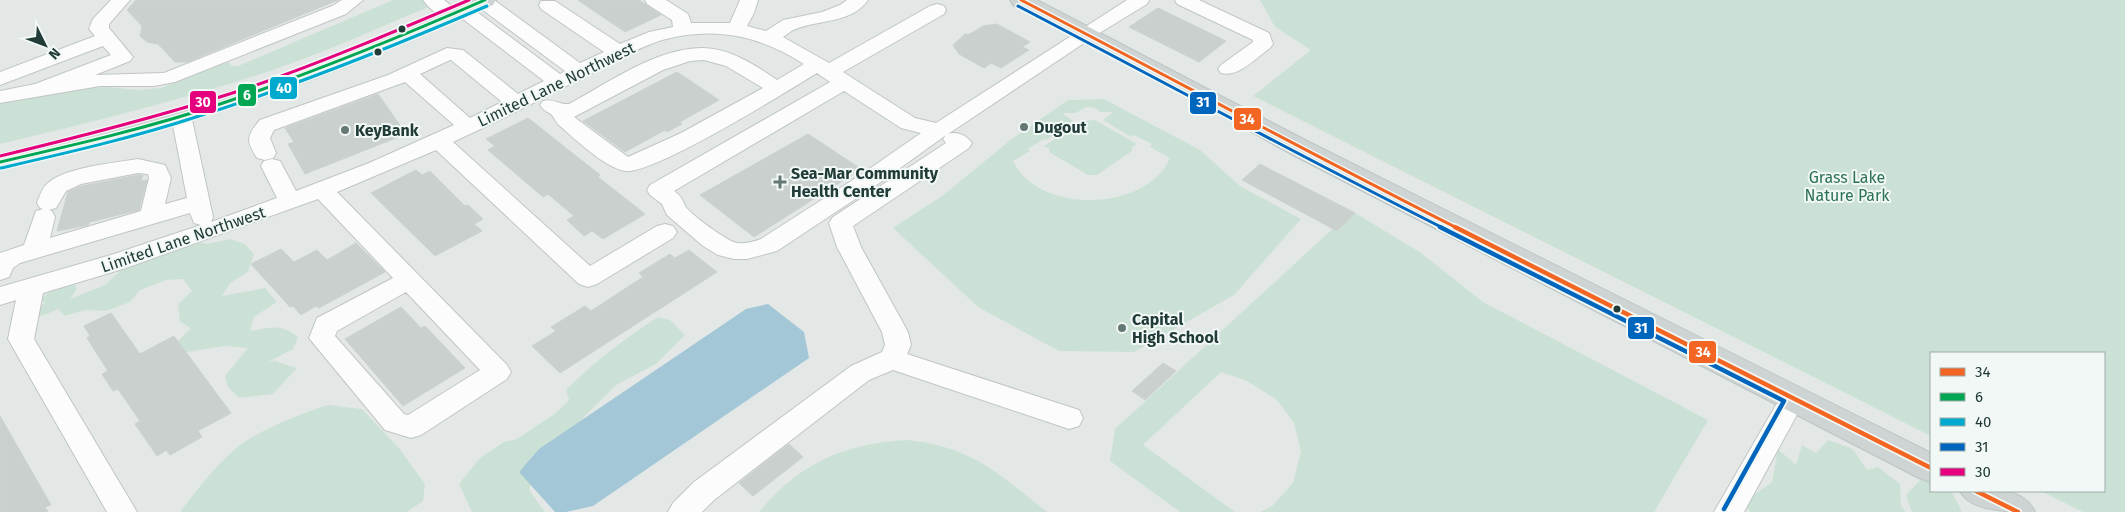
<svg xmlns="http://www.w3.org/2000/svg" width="2125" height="512" font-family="'Fira Sans',sans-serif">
	<rect width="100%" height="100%" fill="#e3e8e7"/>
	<path fill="#cce1d6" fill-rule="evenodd" d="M393,0H426L433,5C378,28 324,53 267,72C179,101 90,123 0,144V103L85,88L108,87L137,90L161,88L228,62L232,66H238Z
		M1260,0H2125V512H2083L2041,491H2104V353H1931V436L1253,96L1311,50L1275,27Z
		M1104,99L1200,150L1240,186L1301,219L1234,295L1134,352L1059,351L978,307L893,228L942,196L1013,138L1068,100ZM1086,107L1095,108L1100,112H1113L1103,120L1131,137L1134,135L1152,144L1150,147L1170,158C1147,212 1039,215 1013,161L1030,151L1028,149L1044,139L1046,140L1073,121L1062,113H1076Z
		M1095,120L1137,144L1132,147V151L1097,175H1088L1049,152L1050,149L1044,146L1083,121Z
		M1352,211L1421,253L1483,302L1708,420L1654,512H1260L1272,506L1293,483L1301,452L1294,423L1277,400L1247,381L1221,372L1143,445L1235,512H1180L1110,461L1115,429Z
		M230,239L245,244L254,254L248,272L230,283L222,296L265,288L277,302L254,317L250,331C270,328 280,323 298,337L293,349L266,363L275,361L297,368L273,394L239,398L228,387L225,376L248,348L225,346L186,352L176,343L191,328L180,322L178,304L192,291L183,279L166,280L140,290L130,302L106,311L85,310L65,316L58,309L45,315L31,318L37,309L45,303L40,299L59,285L74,283L77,289L70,299L105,285L121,270L160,250L191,240L207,244Z
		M658,317L670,320L685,335L656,364L616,385L584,417L564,449L536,464L529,490L545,512H472L459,484L480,458L504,442L517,439L556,413L569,400L566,390C595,361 625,338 658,317Z
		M328,405L362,409L399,448L425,484L423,501L407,512H180C197,490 220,459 243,443C265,428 302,413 328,405Z
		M907,440C973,447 998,473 1047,512H759C798,464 845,443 907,440Z
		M1828,440L1853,449L1867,470L1878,467L1900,484L1901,506L1906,512H1750L1744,502L1772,482L1778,449L1796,465L1802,445L1816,453Z
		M1922,478L1931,482V491L1952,492L1962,512H1912L1906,495Z"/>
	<path fill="#a3c7d7" d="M768,304L804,332L809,358L593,506L566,512H555L519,472L539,449L746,309Z"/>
	<path fill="#cad0ce" stroke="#ccd1d0" d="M136,0H338L187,62H175L158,44L147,42L140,36L142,26L127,10Z
		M578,0H639L661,15L625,32Z
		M1158,8L1226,41L1199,62L1129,27Z
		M997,24L1030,42L1022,47L1029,50L1001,68L991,63L984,68L959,54L953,45L965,34H970L983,26Z
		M677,72L719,100L680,122L682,124L667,132L665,130L625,152L583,121Z
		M378,94L406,134L305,174L288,144L294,142L285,128Z
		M528,118L600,175L598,177L645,214L603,239L592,231L584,236L567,220L574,216L548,194L543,197L488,150L495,146L486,139Z
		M808,134L861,169L754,237L700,195Z
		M1260,164L1355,213L1337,231L1242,180Z
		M416,170L422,175L430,171L465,206L468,205L483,219L474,224L482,231L435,256L371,193Z
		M138,175H143L141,181L147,180L139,210L90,222L88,225L57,231L68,192L82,186Z
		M356,243L385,272L319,308L316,306L301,315L293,306L290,307L251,264L281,249L294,262L317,250L327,260Z
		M689,250L717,272L560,373L532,346L556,331L551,327L585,306L591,311L643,277L639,273L670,254L675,258Z
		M401,307L421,328L425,326L465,368L403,406L345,339Z
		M111,313L140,354L174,336L231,413L198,431L202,437L170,455L166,450L157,456L135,424L140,421L118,389L113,391L102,374L108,371L87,338L90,336L84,326Z
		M1163,363L1176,371L1145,400L1132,391Z
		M0,416L51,505L45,507L48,512H0Z
		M789,444L803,457L753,496L739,483Z"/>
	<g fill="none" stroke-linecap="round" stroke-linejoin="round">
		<g stroke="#c0c5c4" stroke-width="2">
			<path id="minor" d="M111,0H130L109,24V28L133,57L130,61L95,75L164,73L332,6L342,0H363L346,14L175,82L154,86H100L0,103V91L35,84L111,55L103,46L0,85V72L95,36L89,29L93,19Z
				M423,0H444L454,8L462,4L469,6L560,74L565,71L476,5L474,0H494L580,63L604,52L541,9L539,5L541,1H555L620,44L649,32L673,27L672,20L647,4L645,0H666L688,14L691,23H730L740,0H758L754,13L747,26L766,31L783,20L822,12L840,5L847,0H868C851,24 820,19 796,29C791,30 787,35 783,37L829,63L930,6L937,4L944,6L946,10L944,14L843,72L915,118L936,123L1127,0H1149L1147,4L1093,37L948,134C957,131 966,135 972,143L969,148L853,226L861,247L908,332L911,345L907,354L1079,410L1083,418L1079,426L1069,429L893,370L869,380L714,500L702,512H668L673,503L694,482L851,366L882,352L885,345L882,332L837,247L829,223L833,217L946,143L943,139L946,135L878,184L777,251L747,259H734L718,255L703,246L667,215L662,204L650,195L647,190L650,185L830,82L817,73C786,92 653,175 625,171C604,167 576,140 560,126C556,123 554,117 551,114C546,111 543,110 540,105L543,101C554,98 559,105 569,104C608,83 658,47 704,48C731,49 755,65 777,80L804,64C759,35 714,26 662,40C634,49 606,66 580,79C538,101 496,122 453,142L590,266L657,226L665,224L673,226L677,232L673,238L597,284L588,287L579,284L436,150L337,192L507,365L511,372L507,379L421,435L411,438L385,430L309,338L317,318L393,278L318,199L126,268L43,293L34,339L137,512H107L8,339L16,300L0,305V287L111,255L201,225L194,223L190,213L20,263L13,268L9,277L0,280V253L24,245L36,211L43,209L40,208L37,203C40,195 42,188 48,183C66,167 114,163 138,159L165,165L171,178L165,204L187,198L171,115L174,110L181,109L188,110L191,115L213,217L211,222L277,198L261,166L264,161L272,159L280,161L296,191L369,163L454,125L405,82L274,130L270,138L276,153L273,158L265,160L257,158C246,141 246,136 260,120L388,75L447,48L463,50L518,94L544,81L459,16C447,24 430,10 423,0ZM450,60H451L502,102L470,118L420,74ZM704,60L726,66L763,88L681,133L628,157L574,117L663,70L690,61ZM844,91L901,128L921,133L862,174L761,239C753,242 745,244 737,243C728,242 690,214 685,206C682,199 681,196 674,191ZM138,173L148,174L149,178L141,211L50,238L55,217L52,211L49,210L56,208L66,191L81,184ZM406,292L480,370L408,415L404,414L335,336L337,331Z
				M1175,0H1199L1269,33L1273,44L1270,48C1256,58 1238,78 1221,73L1218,69L1221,65L1253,42V40L1177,4Z
				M1793,387L1802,391L1806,398L1744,512H1714L1784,391Z"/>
		</g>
		<g stroke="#bcc5c3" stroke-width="2">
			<path id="major" d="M467,0H496L493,5C406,43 318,79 227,109C153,134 76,152 0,170V154C70,138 140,121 209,99C297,72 382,36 467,0Z
				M1010,0H1037L1309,142L1931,453V482L1919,478L1291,154L1175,89L1013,5Z
				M1960,491C1986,491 2022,484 2035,512C2010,512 1971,512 1960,491Z"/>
		</g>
		<use href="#minor" fill="#fbfcfb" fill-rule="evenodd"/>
		<use href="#major" fill="#cdd4d3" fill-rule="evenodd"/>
		<g stroke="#f1f8f5" stroke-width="6">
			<path id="bus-1-far1" d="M1021,0C1167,76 1311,154 1457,228"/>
		</g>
		<g stroke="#f1f8f5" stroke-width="8">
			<path id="bus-1" d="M1455,227L1931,468
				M1976,491L2018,512"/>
		</g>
		<g stroke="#f1f8f5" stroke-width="6">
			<path id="bus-2" d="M0,162C74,145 148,128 220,104C310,74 398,38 485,0"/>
		</g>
		<g stroke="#f1f8f5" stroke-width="6">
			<path id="bus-3" d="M1,168C66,153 132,138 196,117C295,86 392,47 487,6"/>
		</g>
		<g stroke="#f1f8f5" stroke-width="6">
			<path id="bus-4-far1" d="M1018,6C1160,80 1300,156 1443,228"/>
		</g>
		<g stroke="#f1f8f5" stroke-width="8">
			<path id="bus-4" d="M1440,227L1784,401L1724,509"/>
		</g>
		<g stroke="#f1f8f5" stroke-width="6">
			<path id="bus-5" d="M0,156C83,136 166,115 248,88C323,62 396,31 469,0"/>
		</g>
		<use href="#bus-1-far1" stroke="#f26522" stroke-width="3"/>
		<use href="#bus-1" stroke="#f26522" stroke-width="4.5"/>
		<use href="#bus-2" stroke="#00a651" stroke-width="3"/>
		<use href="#bus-3" stroke="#00a9ce" stroke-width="3"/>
		<use href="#bus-4-far1" stroke="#0065bd" stroke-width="3"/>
		<use href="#bus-4" stroke="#0065bd" stroke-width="4.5"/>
		<use href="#bus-5" stroke="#e5007d" stroke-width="3"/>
	</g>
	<g fill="#213b39" stroke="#f1f8f5" stroke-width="2">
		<circle cx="402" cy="29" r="4.5"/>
		<circle cx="378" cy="52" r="4.5"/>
		<circle cx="1617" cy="309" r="4.5"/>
	</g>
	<g fill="#657876" stroke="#f1f8f5" stroke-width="2">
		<circle cx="1024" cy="127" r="5"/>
		<circle cx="345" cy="130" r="5"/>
		<path d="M777.5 174.5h5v5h5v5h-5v5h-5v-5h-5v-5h5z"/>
		<circle cx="1122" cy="328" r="5"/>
	</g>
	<g text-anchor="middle" stroke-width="4" stroke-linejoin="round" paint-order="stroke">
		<g font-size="16" fill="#213b39" stroke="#f1f8f5">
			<text transform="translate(556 84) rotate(-26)" y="6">Limited Lane Northwest</text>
			<text transform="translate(183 239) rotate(-19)" y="6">Limited Lane Northwest</text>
		</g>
		<g font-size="16" font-weight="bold" fill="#213b39" stroke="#f1f8f5" text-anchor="start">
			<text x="1034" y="133">Dugout</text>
			<text x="355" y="136">KeyBank</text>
			<text x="791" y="179">Sea-Mar Community<tspan x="791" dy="18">Health Center</tspan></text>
			<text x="1132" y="325">Capital<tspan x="1132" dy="18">High School</tspan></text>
		</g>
		<g font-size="16" fill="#2b7253" stroke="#f1f8f5">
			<text x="1847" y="183">Grass Lake<tspan x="1847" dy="18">Nature Park</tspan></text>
		</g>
	</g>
	<g stroke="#f1f8f5" stroke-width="2">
		<rect x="269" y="76" width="29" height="24" rx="5" fill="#00a9ce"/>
		<rect x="237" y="83" width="20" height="24" rx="5" fill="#00a651"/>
		<rect x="189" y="90" width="28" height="24" rx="5" fill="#e5007d"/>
		<rect x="1189" y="91" width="28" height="24" rx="5" fill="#0065bd"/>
		<rect x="1233" y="107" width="29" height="24" rx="5" fill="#f26522"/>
		<rect x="1627" y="316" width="28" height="24" rx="5" fill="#0065bd"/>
		<rect x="1688" y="340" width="29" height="24" rx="5" fill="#f26522"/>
	</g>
	<g font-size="14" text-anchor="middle" font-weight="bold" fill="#fff">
		<text x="284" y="93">40</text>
		<text x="247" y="100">6</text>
		<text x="203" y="107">30</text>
		<text x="1203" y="107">31</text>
		<text x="1247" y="124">34</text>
		<text x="1641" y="333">31</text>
		<text x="1703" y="357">34</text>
	</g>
	<rect x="1930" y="352" width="175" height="140" fill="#f1f8f5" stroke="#9eacaa"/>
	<rect x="1940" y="368" width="25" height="8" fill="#f26522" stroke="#9eacaa"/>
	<text x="1975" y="377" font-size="15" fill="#213b39">34</text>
	<rect x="1940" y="393" width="25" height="8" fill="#00a651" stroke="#9eacaa"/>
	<text x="1975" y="402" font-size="15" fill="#213b39">6</text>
	<rect x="1940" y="418" width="25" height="8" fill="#00a9ce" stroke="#9eacaa"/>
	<text x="1975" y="427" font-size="15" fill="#213b39">40</text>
	<rect x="1940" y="443" width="25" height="8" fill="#0065bd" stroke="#9eacaa"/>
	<text x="1975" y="452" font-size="15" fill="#213b39">31</text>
	<rect x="1940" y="468" width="25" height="8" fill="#e5007d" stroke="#9eacaa"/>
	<text x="1975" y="477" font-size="15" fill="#213b39">30</text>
	<g transform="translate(45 45) rotate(132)" stroke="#f1f8f5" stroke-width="4" paint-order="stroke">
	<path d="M0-4L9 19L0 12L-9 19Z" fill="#213b39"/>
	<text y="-8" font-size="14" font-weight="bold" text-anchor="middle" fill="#213b39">N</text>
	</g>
</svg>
